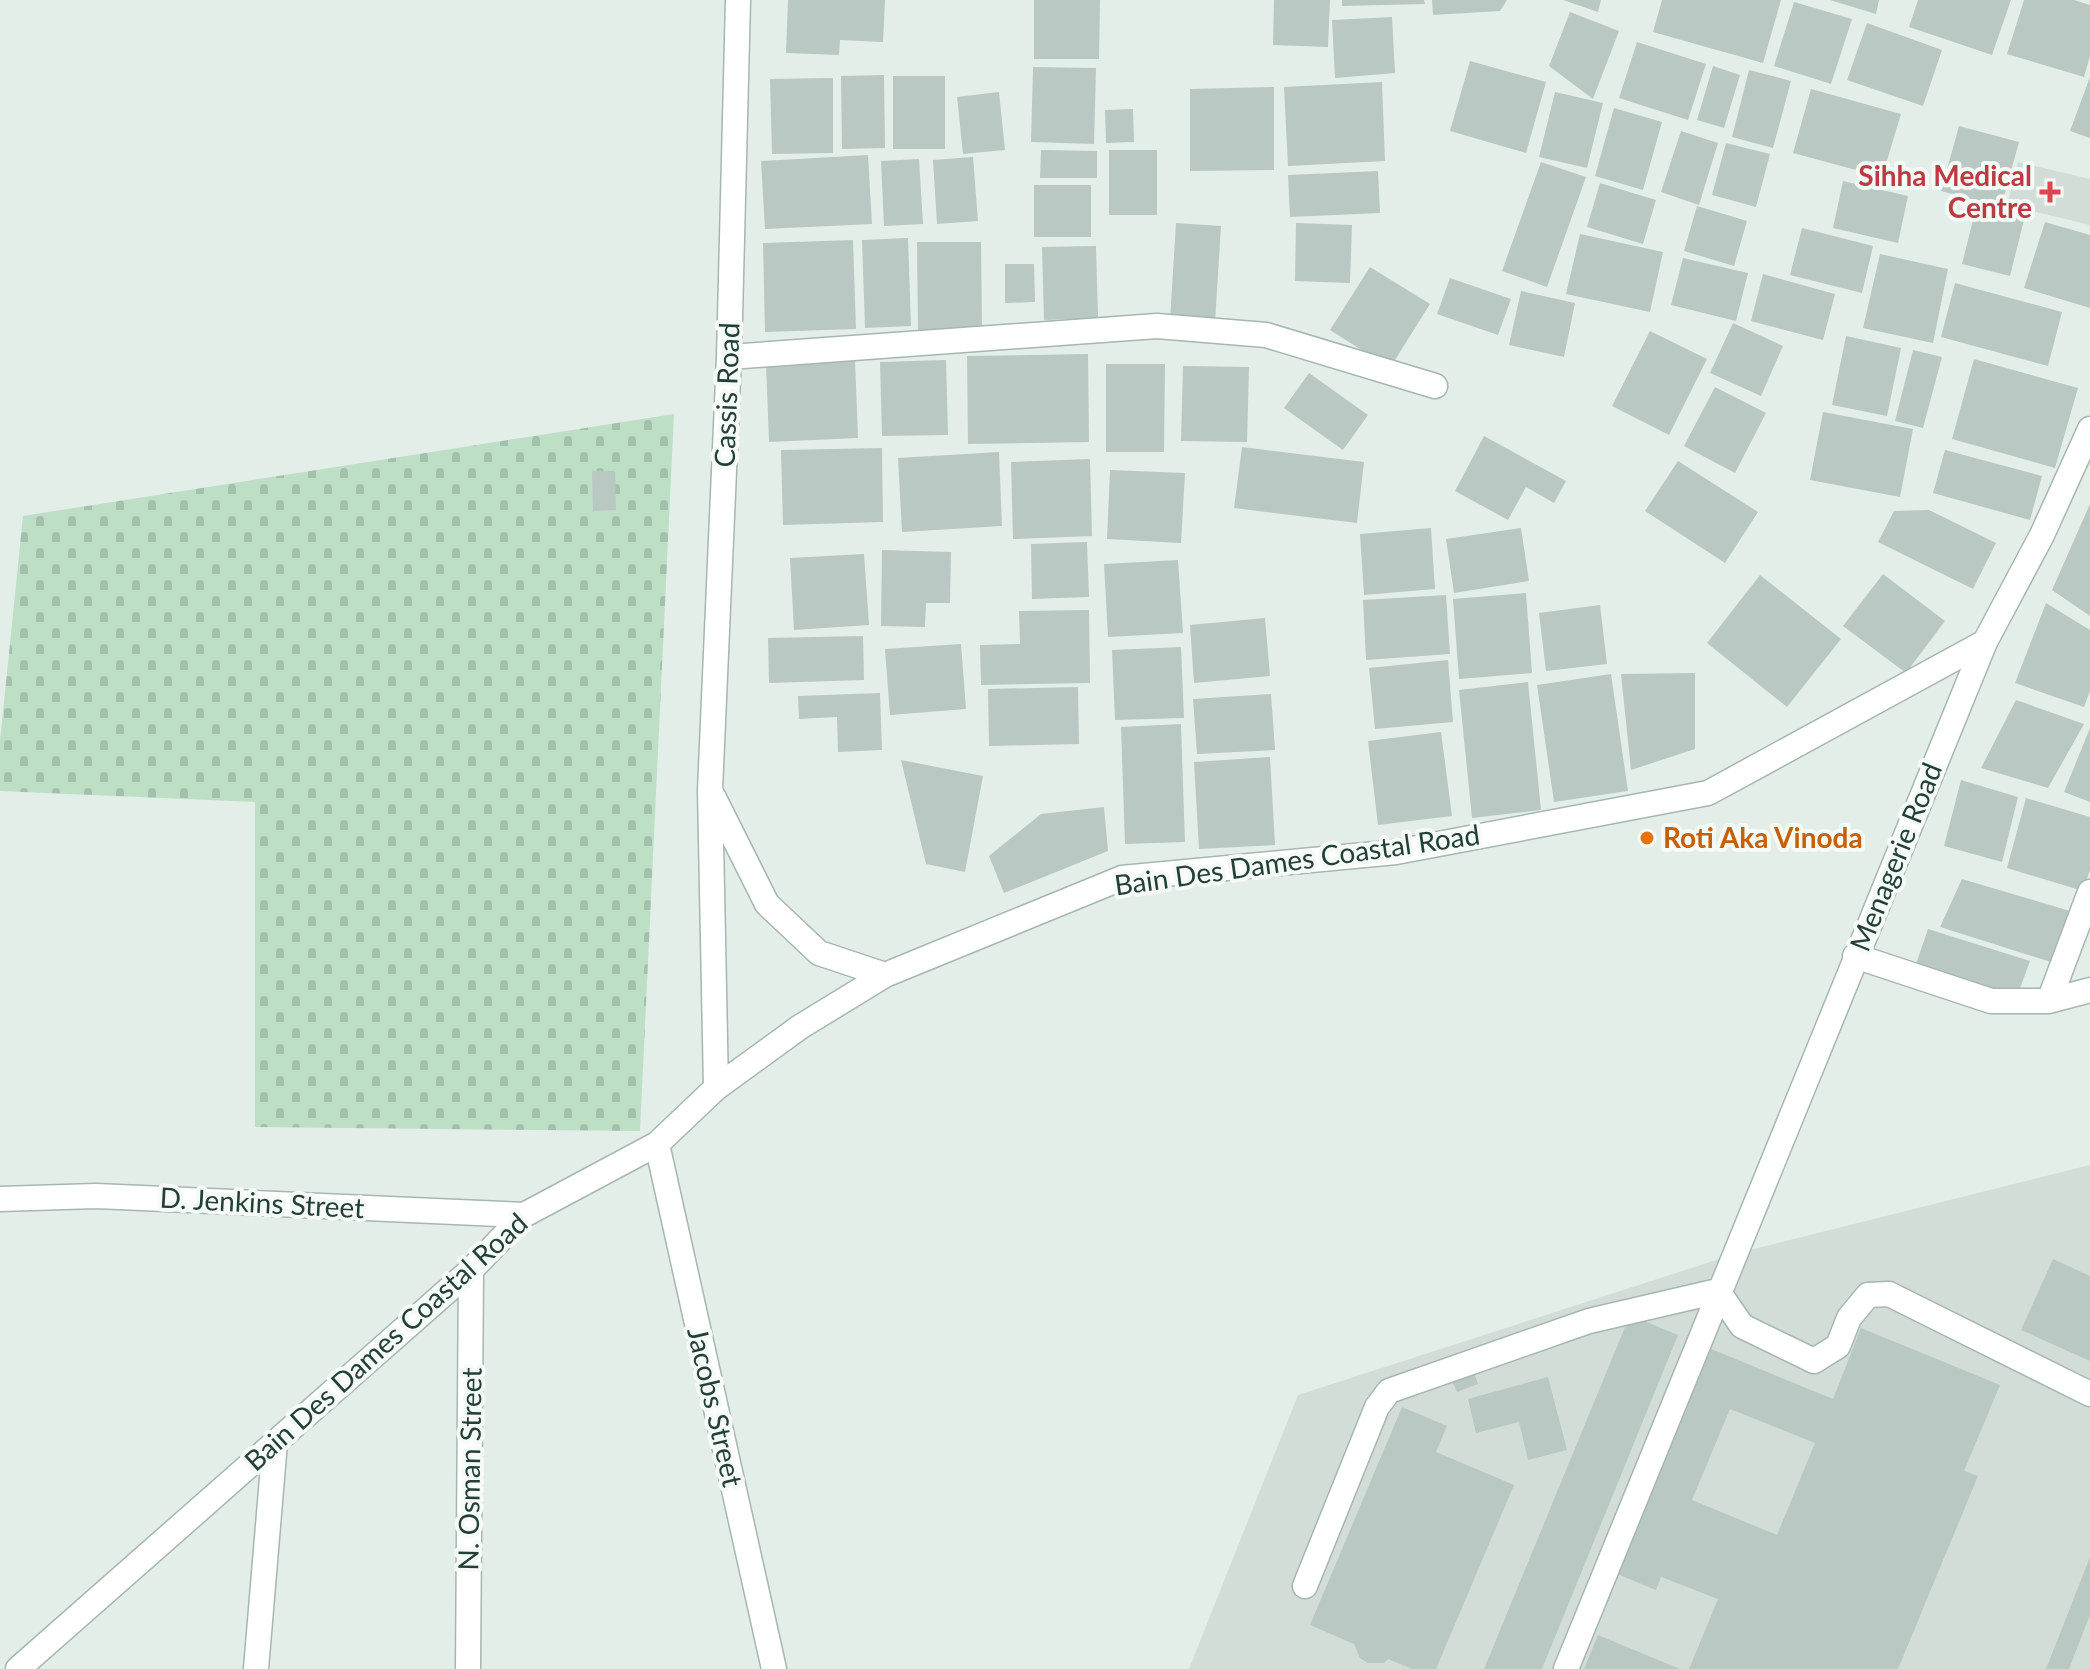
<svg xmlns="http://www.w3.org/2000/svg" width="2090" height="1669" font-family="Lato,sans-serif">
	<defs>
		<pattern id="cemetery-stones" width="16" height="16" patternUnits="userSpaceOnUse" patternTransform="scale(2)"><rect width="16" height="16" fill="#bddfc6"/><path d="M2 7V4a2 2 0 0 1 4 0v3zM10 15v-3a2 2 0 0 1 4 0v3z" fill="#a2c0ab"/></pattern>
	</defs>
	<rect width="100%" height="100%" fill="#e4eee9"/>
	<path fill="#d2ddd8" d="M2018,162L2090,179V225L2007,205Z
		M2090,1165V1669H1189L1298,1395L1738,1253Z"/>
	<path fill="url(#cemetery-stones)" d="M674,414L640,1131L255,1127V802L0,791V741L23,516Z"/>
	<path fill="#b9c8c2" fill-rule="evenodd" d="M788,0H885L883,42L840,40L839,55L786,53Z
		M1034,0H1100L1099,59H1034Z
		M1274,0H1330L1328,47L1273,45Z
		M1342,0H1424L1425,4L1342,6Z
		M1432,0H1507L1500,11L1433,15Z
		M1563,0H1601L1598,12Z
		M1662,0H1781L1763,63L1653,32Z
		M1830,0H1879L1876,14Z
		M1918,0H2011L1992,55L1909,27Z
		M2024,0H2074L2090,5V56L2084,77L2007,54Z
		M1794,2L1852,19L1831,84L1774,66Z
		M1570,12L1619,31L1593,99L1549,66Z
		M1392,17L1395,73L1335,78L1332,20Z
		M1867,23L1942,50L1923,106L1847,80Z
		M1637,42L1706,64L1688,120L1619,98Z
		M1470,61L1546,82L1526,153L1450,131Z
		M1713,66L1740,75L1724,128L1697,120Z
		M1033,67L1096,68L1094,144L1031,142Z
		M1749,70L1791,81L1773,148L1732,137Z
		M884,75L885,148L842,149L841,76Z
		M893,76H945V149H893Z
		M2090,77V138L2070,131Z
		M833,78V153L772,154L770,79Z
		M1382,82L1385,161L1288,166L1284,87Z
		M1274,87V170L1190,171V89Z
		M1811,89L1901,114L1882,177L1793,153Z
		M999,92L1005,150L963,154L957,97Z
		M1555,92L1603,103L1587,168L1539,157Z
		M1614,108L1662,122L1643,190L1595,176Z
		M1133,109L1134,142L1106,143L1105,110Z
		M1959,126L2019,142L2001,207L1941,191Z
		M1681,131L1718,143L1699,205L1661,192Z
		M1726,143L1770,154L1756,207L1712,195Z
		M1041,150L1097,151V178H1040Z
		M1109,150H1157V215H1109Z
		M868,155L872,224L765,229L761,161Z
		M973,157L978,221L937,224L933,160Z
		M919,159L923,224L884,226L881,161Z
		M1541,162L1586,177L1547,287L1502,271Z
		M1378,171L1380,213L1290,217L1288,175Z
		M1843,181L1908,196L1898,243L1833,228Z
		M1600,183L1656,200L1643,244L1587,227Z
		M1034,185H1091V237H1034Z
		M1697,206L1747,221L1734,266L1684,251Z
		M1976,208L2024,220L2010,276L1962,264Z
		M2045,222L2090,235V308L2024,288Z
		M1176,223L1221,226L1215,323L1170,320Z
		M1296,223L1352,225L1350,283L1295,281Z
		M1802,228L1873,246L1862,293L1790,275Z
		M1580,234L1663,252L1650,312L1566,294Z
		M908,238L911,326L865,328L862,240Z
		M853,240L856,329L765,332L763,243Z
		M917,242H981L982,329L918,330Z
		M1096,246L1098,318L1044,320L1042,247Z
		M1880,254L1948,269L1933,343L1863,328Z
		M1683,258L1748,273L1736,321L1671,305Z
		M1005,264H1034L1035,302L1005,303Z
		M1370,267L1430,304L1390,368L1330,330Z
		M1763,274L1835,294L1823,340L1751,321Z
		M1450,278L1511,299L1498,335L1437,314Z
		M1955,283L2062,312L2048,366L1941,337Z
		M1521,291L1575,303L1564,357L1509,345Z
		M1733,323L1783,346L1761,396L1710,373Z
		M1650,331L1707,359L1669,435L1612,406Z
		M1846,336L1901,348L1887,416L1832,405Z
		M1913,350L1942,357L1923,428L1895,421Z
		M1088,354L1089,442L968,444L967,356Z
		M855,359L858,438L769,442L766,363Z
		M1974,359L2078,388L2055,468L1952,439Z
		M946,360L948,435L882,436L880,362Z
		M1106,364H1165L1164,452H1106Z
		M1183,366L1249,367L1247,442L1181,441Z
		M1309,373L1368,415L1343,450L1284,408Z
		M1715,387L1766,413L1735,473L1684,446Z
		M1823,412L1913,429L1900,497L1810,480Z
		M1484,436L1566,481L1554,503L1526,487L1508,520L1455,491Z
		M1242,447L1364,462L1357,523L1234,508Z
		M882,448L883,522L783,525L781,450Z
		M1945,450L2042,476L2030,520L1933,493Z
		M999,452L1002,526L902,532L898,458Z
		M1090,459L1092,536L1013,539L1011,462Z
		M1678,461L1758,512L1725,563L1645,511Z
		M1110,470L1185,473L1181,543L1107,539Z
		M592,471H615L616,510L593,511Z
		M2090,504V616L2052,590Z
		M1929,510L1996,543L1973,589L1878,542L1894,511Z
		M1431,528L1435,589L1364,595L1360,534Z
		M1521,528L1529,581L1454,593L1446,539Z
		M1087,542L1089,597L1032,599L1031,544Z
		M882,550L951,552L950,603H926L925,627L881,626Z
		M864,554L869,625L794,630L790,558Z
		M1178,560L1183,633L1108,637L1104,564Z
		M1883,574L1945,621L1906,673L1843,626Z
		M1760,575L1841,639L1787,707L1707,643Z
		M1526,593L1532,673L1459,679L1453,599Z
		M1446,595L1450,654L1366,660L1363,600Z
		M2046,603L2090,630V691L2084,707L2015,683Z
		M1600,605L1607,664L1546,671L1539,613Z
		M1089,610L1090,683L981,685L980,645L1020,644L1019,611Z
		M1265,618L1270,676L1194,683L1190,625Z
		M863,636L864,680L769,683L768,638Z
		M961,644L966,709L890,715L885,649Z
		M1181,647L1184,718L1115,720L1112,650Z
		M1448,660L1453,722L1375,729L1369,668Z
		M1695,673V749L1631,770L1621,674Z
		M1611,674L1628,791L1554,802L1537,685Z
		M1528,682L1541,810L1472,818L1459,690Z
		M1078,687L1079,744L989,746L988,689Z
		M880,693L882,750L838,752L837,717L799,719L798,696Z
		M1271,694L1275,750L1197,754L1193,699Z
		M2016,700L2084,724L2048,788L1981,768Z
		M1181,724L1185,842L1125,844L1121,727Z
		M2090,728V802L2064,792Z
		M1441,732L1452,816L1378,825L1368,741Z
		M1270,757L1275,845L1199,849L1194,762Z
		M901,760L983,776L965,872L926,864Z
		M1961,780L2018,797L2002,862L1944,846Z
		M2026,798L2090,817V870L2083,891L2007,868Z
		M1104,807L1108,851L1004,893L989,856L1041,814Z
		M1962,879L2070,911L2054,963L1940,927Z
		M1928,929L2030,961L2019,991L1994,994L1915,967Z
		M2053,1259L2090,1276V1361L2021,1330Z
		M1630,1315L1678,1335L1542,1669H1484Z
		M1861,1328L2000,1385L1964,1471L1978,1476L1898,1669H1689L1718,1599L1661,1577L1656,1590L1612,1572L1704,1346L1833,1399ZM1730,1409L1815,1443L1777,1535L1692,1500Z
		M1472,1368L1478,1384L1457,1392L1450,1377Z
		M1548,1377L1567,1450L1528,1460L1519,1422L1476,1433L1468,1399Z
		M1402,1407L1447,1426L1436,1452L1514,1485L1436,1669H1412L1388,1659L1384,1663H1368L1360,1658L1354,1644L1310,1625Z
		M2090,1557V1615L2069,1669H2046Z
		M1598,1635L1680,1669H1584Z"/>
	<g fill="none" stroke-linecap="round" stroke-linejoin="round">
		<g stroke="#a6b6b0" stroke-width="27">
			<path id="minor" d="M729,357L1157,326L1266,335L1435,386
				M713,796L767,904L819,953L885,975
				M1855,956L1991,1001H2049L2090,990
				M2049,1001L2090,892
				M716,1088L710,790L729,357L738,0
				M657,1144L774,1669
				M0,1199L96,1196L524,1215
				M1718,1291L1742,1326L1814,1361L1838,1346L1849,1318L1868,1295L1889,1294L2090,1394
				M1305,1586L1377,1407L1389,1391L1589,1321L1718,1291
				M18,1669L471,1270L524,1215L657,1144L716,1088L800,1027L885,975L1122,878L1396,852L1708,793L1985,642
				M256,1669L275,1442
				M468,1669L471,1270
				M1566,1669L1985,642L2042,535L2090,429"/>
		</g>
		<use href="#minor" stroke="#fff" stroke-width="24"/>
	</g>
	<path fill="#e0444e" stroke="#f5faf7" stroke-width="3" d="M2046 180h8v8h8v8h-8v8h-8v-8h-8v-8h8z"/>
	<circle fill="#e8710a" stroke="#f5faf7" stroke-width="3" cx="1647" cy="838" r="8"/>
	<g text-anchor="middle" stroke-width="8" stroke-linejoin="round" paint-order="stroke">
		<g font-size="28" font-weight="bold" fill="#be3a42" stroke="#f5faf7" text-anchor="end">
			<text x="2032" y="186">Sihha Medical<tspan x="2032" dy="32">Centre</tspan></text>
		</g>
		<g font-size="28" fill="#234038" stroke="#f5faf7">
			<text transform="translate(727 395) rotate(-88)" y="10">Cassis Road</text>
			<text transform="translate(1896 857) rotate(-68)" y="10">Menagerie Road</text>
			<text transform="translate(1297 860) rotate(-8)" y="10">Bain Des Dames Coastal Road</text>
			<text transform="translate(262 1203) rotate(3)" y="10">D. Jenkins Street</text>
			<text transform="translate(386 1342) rotate(-42)" y="10">Bain Des Dames Coastal Road</text>
			<text transform="translate(715 1407) rotate(77)" y="10">Jacobs Street</text>
			<text transform="translate(470 1469) rotate(-89)" y="10">N. Osman Street</text>
		</g>
		<g font-size="28" font-weight="bold" fill="#c56008" stroke="#f5faf7" text-anchor="start">
			<text x="1663" y="848">Roti Aka Vinoda</text>
		</g>
	</g>
</svg>
